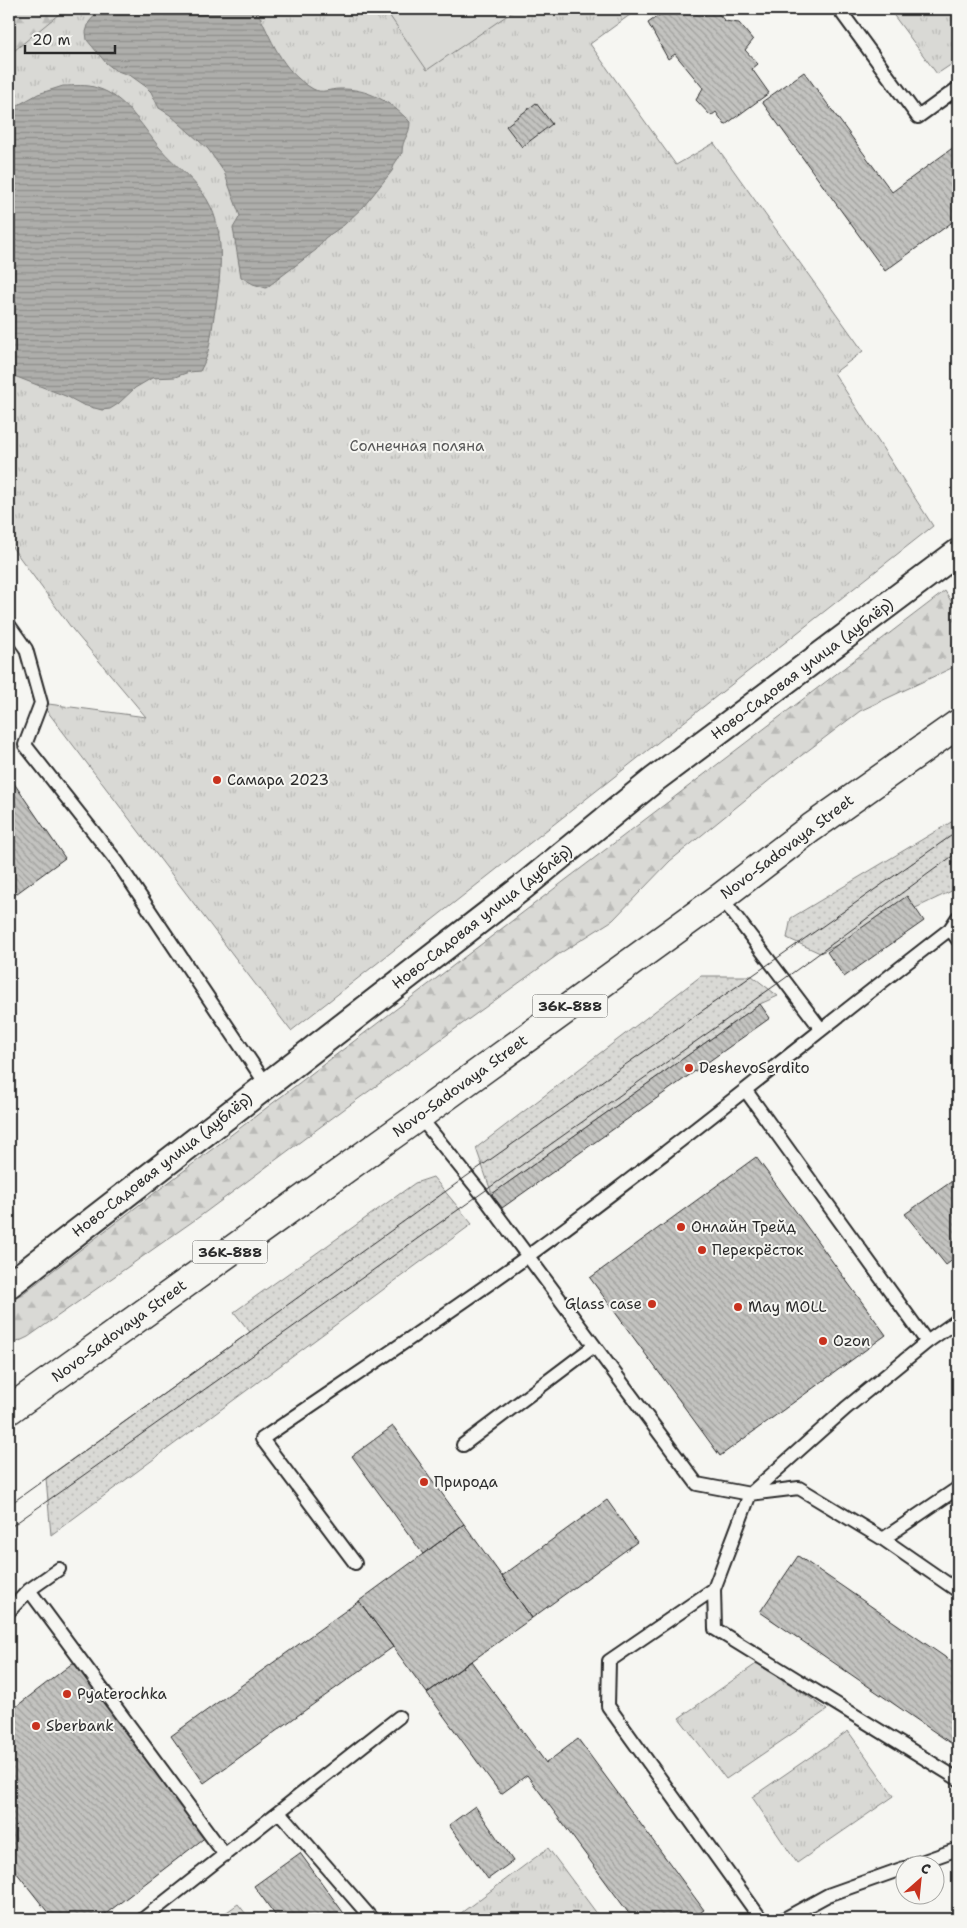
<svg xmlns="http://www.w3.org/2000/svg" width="967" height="1928" font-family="'Shantell Sans',sans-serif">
	<defs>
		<pattern id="grass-dots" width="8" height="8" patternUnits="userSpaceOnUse" patternTransform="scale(1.25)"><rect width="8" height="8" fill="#d9d9d5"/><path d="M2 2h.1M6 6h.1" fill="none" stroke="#babab7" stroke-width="1.8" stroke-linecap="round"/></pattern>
		<pattern id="forest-firs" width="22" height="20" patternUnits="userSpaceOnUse" patternTransform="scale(1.25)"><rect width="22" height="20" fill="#d9d9d5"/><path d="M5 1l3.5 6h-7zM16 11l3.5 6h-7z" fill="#babab7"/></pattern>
		<pattern id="park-tufts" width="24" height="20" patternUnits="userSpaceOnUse" patternTransform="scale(1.25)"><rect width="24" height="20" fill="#d9d9d5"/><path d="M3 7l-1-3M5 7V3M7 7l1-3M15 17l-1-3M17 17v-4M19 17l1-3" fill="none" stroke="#babab7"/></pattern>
		<pattern id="water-rules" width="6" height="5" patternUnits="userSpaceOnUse" patternTransform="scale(1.25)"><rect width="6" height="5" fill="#aeaeab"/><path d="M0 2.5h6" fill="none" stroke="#8e8e8b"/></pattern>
		<pattern id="building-back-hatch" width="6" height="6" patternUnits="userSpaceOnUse" patternTransform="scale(1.25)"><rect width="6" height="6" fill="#c3c3c0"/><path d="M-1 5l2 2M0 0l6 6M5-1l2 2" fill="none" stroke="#9f9f9c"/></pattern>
	</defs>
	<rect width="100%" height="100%" fill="#f6f6f2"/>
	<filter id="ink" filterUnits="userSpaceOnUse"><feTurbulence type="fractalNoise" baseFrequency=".02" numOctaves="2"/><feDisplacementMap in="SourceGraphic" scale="10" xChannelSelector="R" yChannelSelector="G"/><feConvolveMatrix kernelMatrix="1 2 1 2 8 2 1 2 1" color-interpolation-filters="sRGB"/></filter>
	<g filter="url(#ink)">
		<path fill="url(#grass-dots)" stroke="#828280" d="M958,818V888L820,953L787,938L791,918Z
			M701,976H752L778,996L760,1004L492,1194L476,1148Z
			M433,1177L472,1224L51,1535L46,1478L250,1332L234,1312L415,1183Z"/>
		<path fill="url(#forest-firs)" stroke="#828280" d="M9,9H112L9,93Z
			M945,591L958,613V665L860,711L777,774L670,861L613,920L559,954L347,1107L199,1217L28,1337L9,1346V1304Z"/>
		<path fill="url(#park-tufts)" stroke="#828280" d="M65,9H638L590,44L676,165L714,143L863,351L834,373L933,526L291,1031L41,703L146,717L73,630L9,543V55Z
			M889,9H958V60L937,74Z
			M759,1662L827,1710L726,1779L679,1718Z
			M848,1731L894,1796L797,1863L752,1797Z
			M548,1848L601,1919H453Z
			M238,1904L250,1919H217Z"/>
		<path fill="#d9d9d5" stroke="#828280" d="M385,9H514L515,10L427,70Z"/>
		<path fill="url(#water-rules)" stroke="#7a7a78" d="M108,9H256C272,39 280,70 313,89C322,94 330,89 339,89C368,88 391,102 410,122C410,136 402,138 402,153L395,163L392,171L364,206L344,225L325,238L316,250L266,288L253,284L241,277L233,228L240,216L224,172L208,149L170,115L159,108L151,92L145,86L131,76L115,70L106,63L87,40L86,32L89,22L97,13Z
			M63,86C74,86 87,84 97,88C125,96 142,126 159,147C176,167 200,183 211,207C226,240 220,282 214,316C211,334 210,355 200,371L189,372L175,377L152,378L135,388L118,404L110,409L102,410L83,405L68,397L9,374V110L38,94Z"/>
		<path fill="url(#building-back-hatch)" stroke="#2b2b2b" d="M668,9H714L725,21L739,23L753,40L745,50L758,64L752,69L769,93L725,125L716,112L711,116L696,100L703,88L675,54L668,59L648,23Z
			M804,72L892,192L958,144V218L885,271L762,102Z
			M536,103L552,124L522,147L506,126Z
			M9,776L65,858L9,899Z
			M907,896L924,921L844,977L827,952Z
			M760,1004L770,1018L502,1208L492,1194Z
			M756,1157L886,1335L720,1456L590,1278Z
			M958,1177V1256L946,1265L905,1214Z
			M393,1426L464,1524L423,1554L352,1456Z
			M607,1500L637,1542L532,1618L502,1576Z
			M464,1524L532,1618L427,1693L359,1601Z
			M798,1556L958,1666V1748L760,1612Z
			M359,1601L393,1647L204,1783L171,1736Z
			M471,1661L546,1763L578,1739L704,1910L691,1919H633L527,1775L501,1794L427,1693Z
			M74,1662L207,1836L99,1919H53L9,1863V1712Z
			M475,1806L513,1861L488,1879L449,1825Z
			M300,1853L348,1919H278L254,1886Z"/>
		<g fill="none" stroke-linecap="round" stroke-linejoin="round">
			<g stroke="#2b2b2b" stroke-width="16">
				<path id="service" d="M839,9L918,117L958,88
					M9,625L26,649L41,703L25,745L118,863L266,1084
					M721,897L821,1029
					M950,929L958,940
					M746,1091L927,1342
					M419,1116L481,1193L697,1484L750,1494L799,1488L883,1539L958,1591
					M463,1445L594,1346
					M883,1539L958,1488
					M355,1563L262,1439C351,1378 441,1319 528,1256C672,1151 809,1038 950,929L958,917
					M714,1589L715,1629L958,1779
					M29,1590L225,1855
					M9,1611L29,1590L59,1569
					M279,1812L372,1919
					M910,1866L958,1849
					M143,1919L399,1717
					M761,1919L608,1706L609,1661L714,1589L750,1494L846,1408L927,1342L958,1320
					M784,1919L828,1895L904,1868"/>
			</g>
			<g stroke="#2b2b2b" stroke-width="29">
				<path id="minor" d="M9,1285L524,886L655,779L958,552"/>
			</g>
			<g stroke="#2b2b2b" stroke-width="31">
				<path id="primary" d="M9,1410L419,1116L721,897L811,828L958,724"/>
			</g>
			<use href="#service" stroke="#f6f6f2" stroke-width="12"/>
			<use href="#minor" stroke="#f6f6f2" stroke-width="25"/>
			<use href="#primary" stroke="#f6f6f2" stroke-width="28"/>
			<path stroke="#2b2b2b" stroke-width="1" d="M9,1505L467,1176L958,831
				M9,1528L784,979L958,852"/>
		</g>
	</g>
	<g fill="#c8321e" stroke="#f6f6f2" stroke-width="2">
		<circle cx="217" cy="780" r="5"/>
		<circle cx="689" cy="1068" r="5"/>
		<circle cx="681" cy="1227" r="5"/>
		<circle cx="702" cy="1250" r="5"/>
		<circle cx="652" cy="1304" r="5"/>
		<circle cx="738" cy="1307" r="5"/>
		<circle cx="823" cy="1341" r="5"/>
		<circle cx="424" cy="1482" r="5"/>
		<circle cx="67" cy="1694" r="5"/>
		<circle cx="36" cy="1726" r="5"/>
	</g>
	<g text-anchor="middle" stroke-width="4" stroke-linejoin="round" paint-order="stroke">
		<g fill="#f6f6f2" stroke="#686867" stroke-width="1">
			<rect x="532.5" y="994.5" width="75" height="23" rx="4"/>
			<rect x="192.5" y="1240.5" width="75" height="23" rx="4"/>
		</g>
		<g font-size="14" font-weight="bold" fill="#2b2b2b">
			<text x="570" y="1011">36К-888</text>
			<text x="230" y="1257">36К-888</text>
		</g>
		<g font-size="15" fill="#565656" stroke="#f6f6f2">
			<text x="417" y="451">Солнечная поляна</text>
		</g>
		<g font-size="15" fill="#2b2b2b" stroke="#f6f6f2">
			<text transform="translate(802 669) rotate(-37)" y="5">Ново-Садовая улица (дублёр)</text>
			<text transform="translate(787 847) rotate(-37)" y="5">Novo-Sadovaya Street</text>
			<text transform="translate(482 917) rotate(-38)" y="5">Ново-Садовая улица (дублёр)</text>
			<text transform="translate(460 1086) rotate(-36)" y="5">Novo-Sadovaya Street</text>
			<text transform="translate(162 1165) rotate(-38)" y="5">Ново-Садовая улица (дублёр)</text>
			<text transform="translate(119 1331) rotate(-36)" y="5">Novo-Sadovaya Street</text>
		</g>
		<g font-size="15" fill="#2b2b2b" stroke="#f6f6f2" text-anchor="start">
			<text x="227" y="785">Самара 2023</text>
			<text x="699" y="1073">DeshevoSerdito</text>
			<text x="691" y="1232">Онлайн Трейд</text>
			<text x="712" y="1255">Перекрёсток</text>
			<text x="642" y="1309" text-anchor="end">Glass case</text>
			<text x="748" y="1312">May MOLL</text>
			<text x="833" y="1346">Ozon</text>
			<text x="434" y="1487">Природа</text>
			<text x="77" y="1699">Pyaterochka</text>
			<text x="46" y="1731">Sberbank</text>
		</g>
	</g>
	<rect width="967" height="1928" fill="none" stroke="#f6f6f2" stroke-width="30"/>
	<rect x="15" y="15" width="937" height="1898" fill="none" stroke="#2b2b2b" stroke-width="2" filter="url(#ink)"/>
	<g transform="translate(920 1880) rotate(27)"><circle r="24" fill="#f6f6f2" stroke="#a5a5a2"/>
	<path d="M0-4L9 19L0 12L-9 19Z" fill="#c8321e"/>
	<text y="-8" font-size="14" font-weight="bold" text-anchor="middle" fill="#2b2b2b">С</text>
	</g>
	<path d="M25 45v8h90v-8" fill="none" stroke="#2b2b2b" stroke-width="2.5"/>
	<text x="32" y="45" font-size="15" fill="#2b2b2b" stroke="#f6f6f2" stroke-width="4" paint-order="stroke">20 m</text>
</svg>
